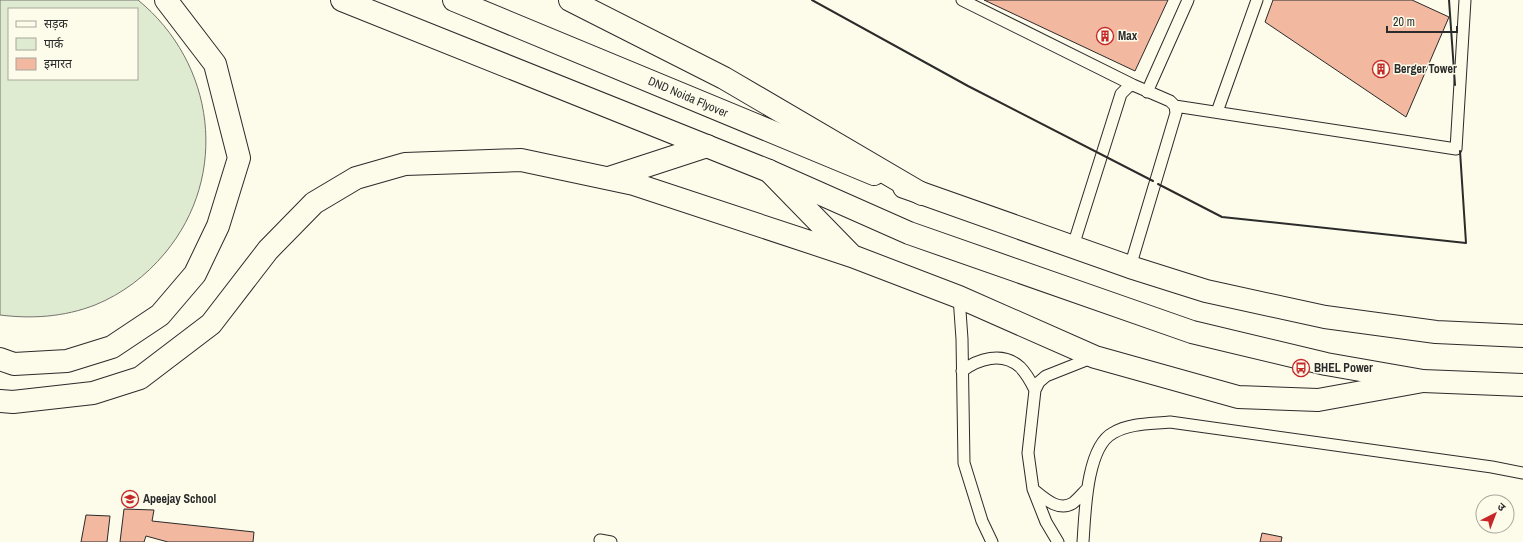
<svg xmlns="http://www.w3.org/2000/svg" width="1523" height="542" font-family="'Archivo Narrow','Noto Sans Devanagari',sans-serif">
	<rect width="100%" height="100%" fill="#fdfbea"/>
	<path fill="#deebd1" stroke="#74746e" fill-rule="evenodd" d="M0,0H138C215,63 230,175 165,253C146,276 122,294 95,305C64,317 32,319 0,315ZM9,9H137V79H9Z"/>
	<path fill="#f2b8a0" stroke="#2b2b2b" d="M984,0H1168L1135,71Z
		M1273,0H1412L1449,17L1406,117L1265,22Z
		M124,509L154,510L152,521L254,532L253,542H168L146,536L144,542H120Z
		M86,515L110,516L107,542H81Z
		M1262,533L1282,537L1281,542H1260Z"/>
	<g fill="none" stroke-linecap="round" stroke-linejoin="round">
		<g stroke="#2b2b2b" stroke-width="13">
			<path id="service" d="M962,0L1133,85
				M1147,92L1188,0
				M1175,106L1456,149L1465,0
				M1217,112L1257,0
				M1073,246L1121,94L1128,87L1133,85L1170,101L1175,106L1176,113L1130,267
				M959,297L962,339L964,463L982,521L992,542
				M962,371C978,359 1002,351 1020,367C1026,373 1031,382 1035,390
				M1034,490C1045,499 1059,512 1073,503C1078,499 1083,493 1087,489
				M600,540L611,542
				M1058,542L1046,522L1033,489L1028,453L1035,390L1039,382L1046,376L1094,357
				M1083,542C1085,515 1086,447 1113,433C1130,423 1151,424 1170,422L1492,467L1523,473"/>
		</g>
		<g stroke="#2b2b2b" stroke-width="24">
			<path id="secondary" d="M342,0L769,171L909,233L1192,332L1326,364L1423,381L1523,385
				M454,0L874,174
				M904,187L1130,267L1206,291L1325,317L1436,332L1523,336"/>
		</g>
		<g stroke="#2b2b2b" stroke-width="24">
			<path id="trunk" d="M570,0L724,78L922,194
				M769,171L850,254
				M609,178L707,146
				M0,401L13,402L93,393L140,378L211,324L268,250L314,203L356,178L405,164L521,160L634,184L852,256L959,297L1095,357L1238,397L1318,400L1423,381"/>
		</g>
		<g stroke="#2b2b2b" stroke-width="24">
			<path id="motorway" d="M0,359L14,364L67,361L112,347L160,315L195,274L218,226L239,158L215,64L166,0"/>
		</g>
		<use href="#service" stroke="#fdfbea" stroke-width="11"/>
		<use href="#secondary" stroke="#fdfbea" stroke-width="22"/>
		<use href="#trunk" stroke="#fdfbea" stroke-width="22"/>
		<use href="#motorway" stroke="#fdfbea" stroke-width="22"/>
		<path stroke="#2b2b2b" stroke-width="2" d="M812,0L968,86L1153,181
			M1449,0L1455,85
			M1158,184L1222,217L1466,243L1460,151"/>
	</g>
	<defs>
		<g id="building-ring" transform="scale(0.9)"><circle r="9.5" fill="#fdfbea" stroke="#c62828" stroke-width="1.5"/><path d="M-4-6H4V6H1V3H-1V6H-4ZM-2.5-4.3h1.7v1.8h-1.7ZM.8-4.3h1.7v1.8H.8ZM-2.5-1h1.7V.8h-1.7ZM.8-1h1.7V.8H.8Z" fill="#c62828"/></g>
		<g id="bus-ring" transform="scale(0.9)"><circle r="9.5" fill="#fdfbea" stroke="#c62828" stroke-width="1.5"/><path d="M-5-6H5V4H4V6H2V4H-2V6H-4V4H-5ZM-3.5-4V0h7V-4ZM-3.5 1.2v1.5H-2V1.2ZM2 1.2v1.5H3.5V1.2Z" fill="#c62828"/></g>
		<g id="school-ring" transform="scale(0.9)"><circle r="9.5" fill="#fdfbea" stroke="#c62828" stroke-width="1.5"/><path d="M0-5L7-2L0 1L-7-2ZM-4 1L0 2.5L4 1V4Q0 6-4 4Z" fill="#c62828"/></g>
	</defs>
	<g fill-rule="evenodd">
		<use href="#building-ring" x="1105" y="36"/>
		<use href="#building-ring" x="1381" y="69"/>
		<use href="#bus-ring" x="1301" y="368"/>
		<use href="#school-ring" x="130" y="499"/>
	</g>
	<g text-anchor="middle" stroke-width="3" stroke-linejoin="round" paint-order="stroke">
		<g font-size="12" font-weight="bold" fill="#2b2b2b" stroke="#fdfbea" text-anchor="start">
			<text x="1118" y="40">Max</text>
			<text x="1394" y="73">Berger Tower</text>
			<text x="1314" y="372">BHEL Power</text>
			<text x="143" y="503">Apeejay School</text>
		</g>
		<g font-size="12" fill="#2b2b2b" stroke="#fdfbea">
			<text transform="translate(688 97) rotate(23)" y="4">DND Noida Flyover</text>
		</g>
	</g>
	<rect x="8" y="8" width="130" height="72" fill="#fdfbea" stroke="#a9a89e"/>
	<rect x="16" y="21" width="20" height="6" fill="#fdfbea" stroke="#a9a89e"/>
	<text x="44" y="28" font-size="12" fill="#2b2b2b">सड़क</text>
	<rect x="16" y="38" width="20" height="12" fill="#deebd1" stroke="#a9a89e"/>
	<text x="44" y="48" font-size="12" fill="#2b2b2b">पार्क</text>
	<rect x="16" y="58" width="20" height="12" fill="#f2b8a0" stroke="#a9a89e"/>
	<text x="44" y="68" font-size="12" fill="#2b2b2b">इमारत</text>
	<g transform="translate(1495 514) rotate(42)"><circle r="19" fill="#fdfbea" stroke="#a9a89e"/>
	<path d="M0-3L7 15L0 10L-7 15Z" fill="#c62828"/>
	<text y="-6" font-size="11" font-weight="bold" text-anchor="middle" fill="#2b2b2b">उ</text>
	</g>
	<path d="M1387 26v6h70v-6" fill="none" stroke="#2b2b2b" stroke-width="2"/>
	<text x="1393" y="26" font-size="12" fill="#2b2b2b" stroke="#fdfbea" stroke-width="3" paint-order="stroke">20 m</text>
</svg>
